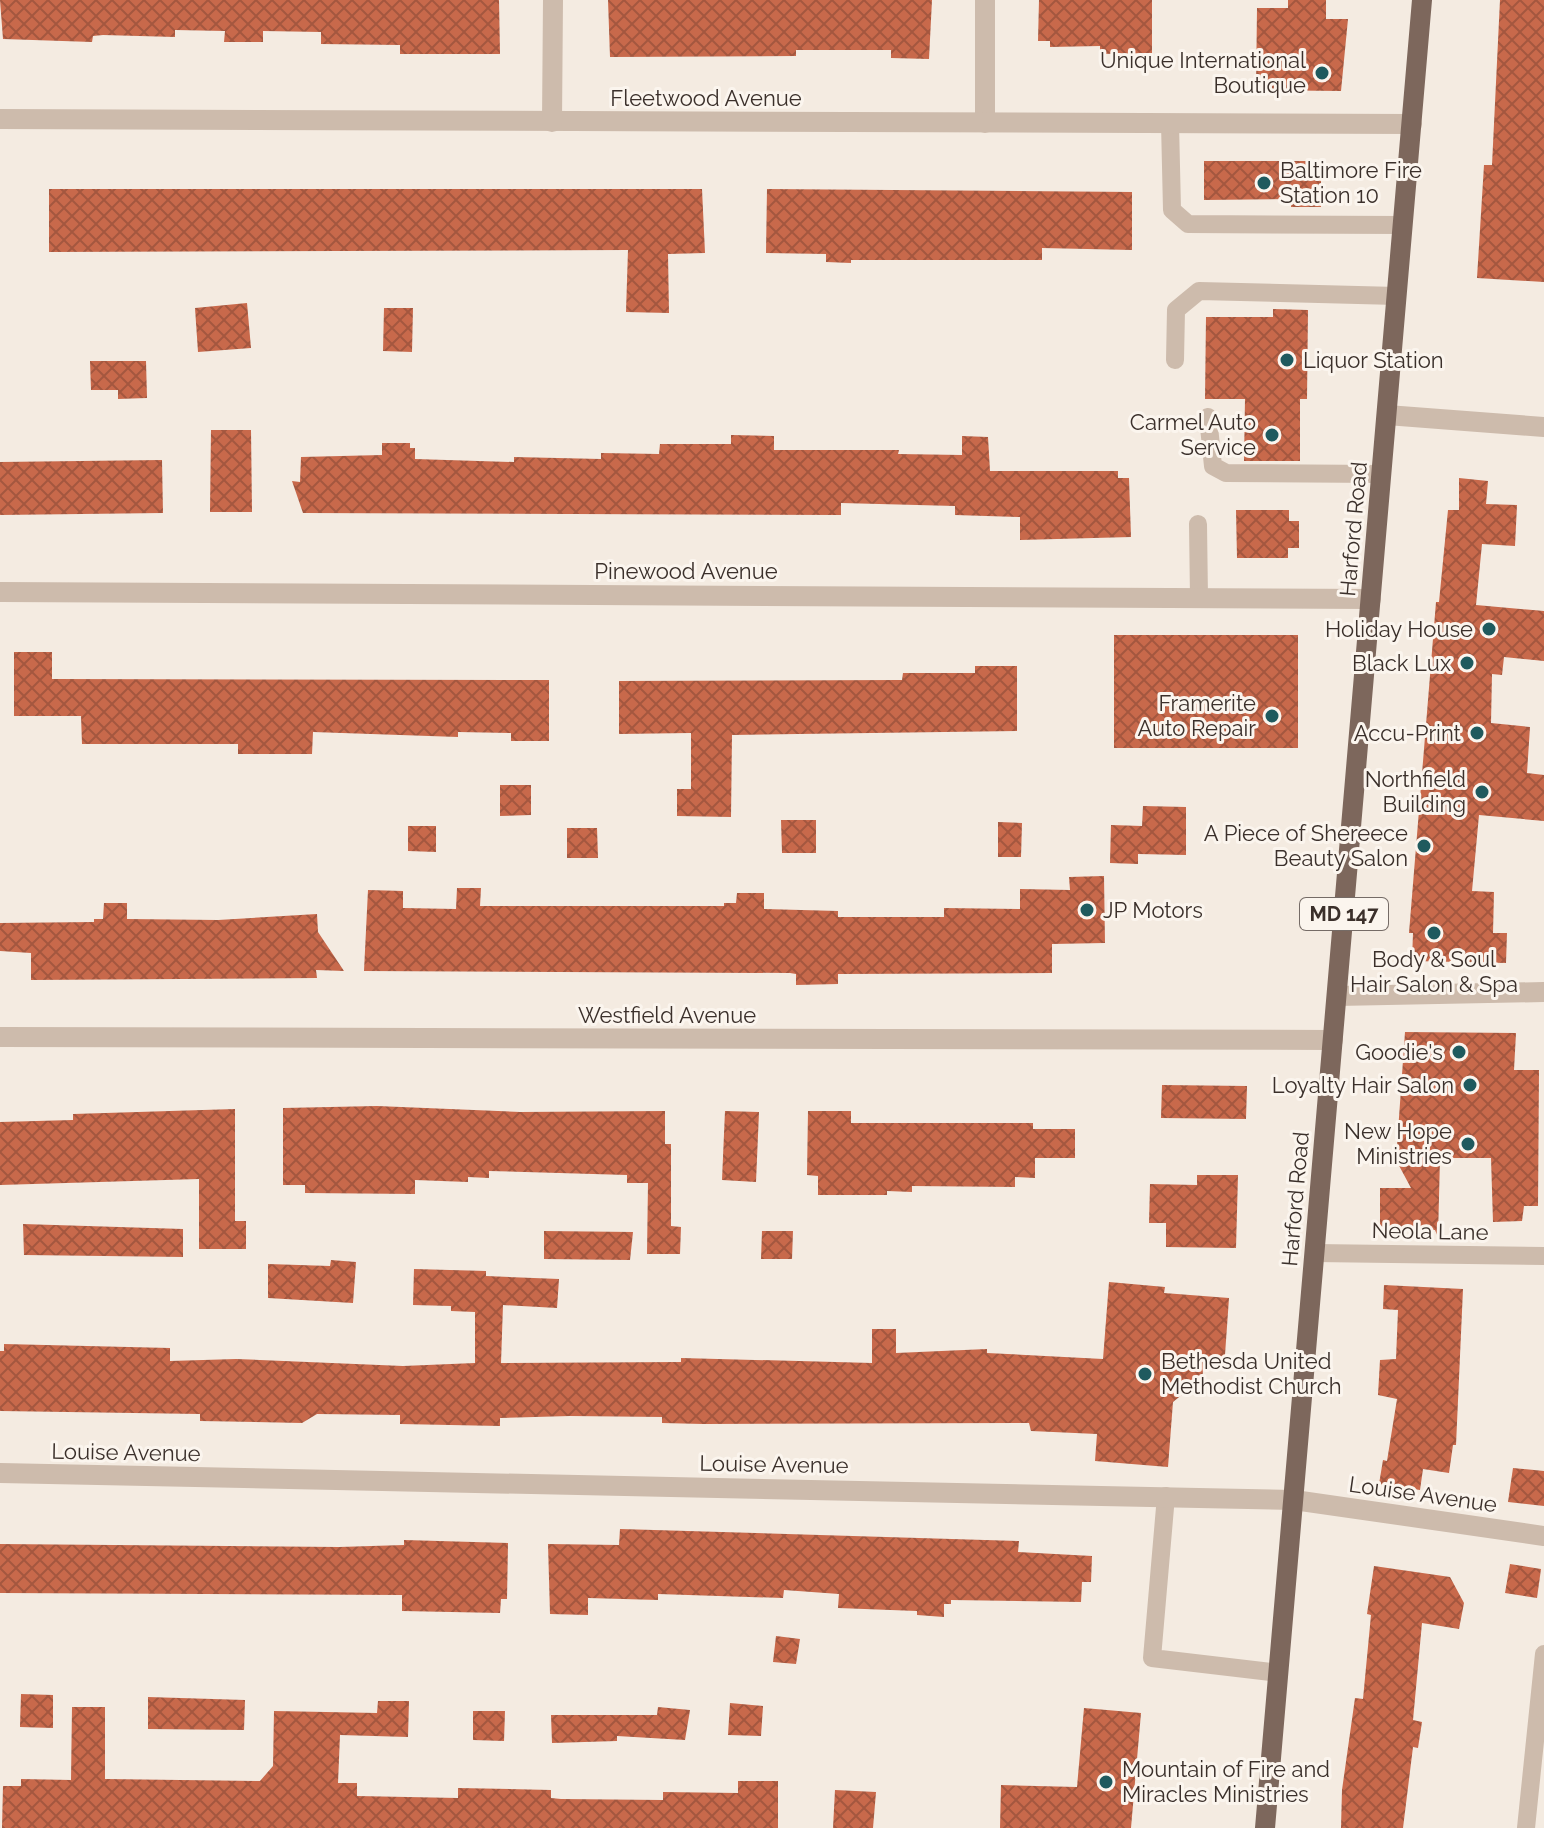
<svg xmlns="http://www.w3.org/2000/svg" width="1544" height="1828" font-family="Raleway,sans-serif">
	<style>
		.building { fill: url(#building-cross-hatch) }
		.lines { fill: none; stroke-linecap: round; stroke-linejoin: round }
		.lane { stroke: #cdbbac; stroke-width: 18 }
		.street { stroke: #cdbbac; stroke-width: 20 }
		.primary { stroke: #7d675c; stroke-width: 20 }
		.poi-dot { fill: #1f5a5e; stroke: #fbf5ee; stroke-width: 3 }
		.labels { text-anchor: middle; stroke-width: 6; stroke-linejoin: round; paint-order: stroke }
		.shield { fill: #fbf5ee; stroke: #756b66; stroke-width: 2 }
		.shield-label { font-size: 20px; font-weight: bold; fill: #3b302b }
		.poi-label { font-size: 22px; fill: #3b302b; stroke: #fbf5ee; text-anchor: end }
		.street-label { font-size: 22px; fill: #3b302b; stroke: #fbf5ee }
	</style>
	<defs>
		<pattern id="building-cross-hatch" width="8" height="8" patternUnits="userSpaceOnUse" patternTransform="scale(2)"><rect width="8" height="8" fill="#c8694b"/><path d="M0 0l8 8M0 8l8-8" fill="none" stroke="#a4573f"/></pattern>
	</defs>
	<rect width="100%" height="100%" fill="#f4ebe1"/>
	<g class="building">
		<polygon points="0,0 499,0 500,54 400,54 400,45 321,44 321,32 263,31 263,42 224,42 225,31 175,30 175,37 103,35 93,36 92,42 3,39"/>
		<polygon points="608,0 932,0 929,59 891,58 891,50 796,50 796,56 610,57"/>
		<polygon points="1039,0 1152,0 1152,53 1100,54 1100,46 1050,47 1050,41 1038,41"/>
		<polygon points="1288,0 1326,0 1326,19 1348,19 1341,91 1256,90 1257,8 1288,8"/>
		<polygon points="1500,0 1544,0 1544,282 1477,278 1484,165 1492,165"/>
		<polygon points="1204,161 1321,161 1321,207 1291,207 1291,199 1204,200"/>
		<polygon points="49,189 702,189 705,253 668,254 669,313 626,312 628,250 49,252"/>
		<polygon points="767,189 1132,192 1132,250 1042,248 1042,260 851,260 851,263 826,262 826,254 766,253"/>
		<polygon points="247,303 251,348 198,352 195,308"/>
		<polygon points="384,308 413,308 412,352 383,351"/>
		<polygon points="1273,309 1308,310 1307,399 1300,399 1300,461 1244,461 1245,399 1205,399 1206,317 1273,317"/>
		<polygon points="90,361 146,361 147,398 118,399 118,390 91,390"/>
		<polygon points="211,430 251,430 252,512 210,512"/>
		<polygon points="731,435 774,436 774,450 899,450 898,454 962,455 962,436 988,437 990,471 1118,471 1118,478 1129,478 1131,537 1020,540 1020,517 955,515 955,506 841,503 841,515 303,513 292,481 300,482 301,457 382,455 382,443 410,443 410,448 415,448 415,459 514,462 514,457 601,459 601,453 659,454 660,444 731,444"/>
		<polygon points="162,460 163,513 0,515 0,462"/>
		<polygon points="1459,478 1488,481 1486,504 1517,505 1515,546 1482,544 1476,605 1544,611 1544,661 1504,657 1502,675 1492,674 1491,723 1530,727 1527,773 1544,775 1544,821 1479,815 1472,891 1494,892 1493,933 1507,933 1506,963 1412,961 1413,933 1409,933 1436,602 1439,602 1448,510 1459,510"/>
		<polygon points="1236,510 1289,510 1289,521 1299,521 1299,548 1288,548 1288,558 1237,558"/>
		<rect x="1114" y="635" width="184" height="113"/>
		<polygon points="14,652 52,652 52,679 549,680 549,741 511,741 511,733 458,732 458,737 313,732 312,754 238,754 238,744 82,744 81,716 14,716"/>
		<polygon points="975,666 1017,666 1017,731 732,735 731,817 677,816 677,789 691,789 691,733 619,734 619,681 902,680 903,673 975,673"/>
		<polygon points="500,785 531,785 531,815 500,816"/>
		<polygon points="1143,806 1186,807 1186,855 1138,854 1138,864 1110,863 1111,825 1142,826"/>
		<polygon points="781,820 816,820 816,853 782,853"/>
		<polygon points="998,822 1022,823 1021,857 998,857"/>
		<polygon points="408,826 436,826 436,852 408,851"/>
		<polygon points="567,828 597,828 598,858 567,858"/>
		<polygon points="1104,876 1105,943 1052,944 1052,973 838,974 838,984 796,985 796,974 790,973 364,971 368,890 403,891 403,908 456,909 457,888 481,888 480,906 724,906 724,903 736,903 737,893 764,893 764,909 838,911 838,917 944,917 944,908 1020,909 1020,889 1070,890 1069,877"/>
		<polygon points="104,903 127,903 127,919 218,920 317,914 318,932 344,971 316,970 317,978 31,980 31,953 0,951 0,923 94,922 94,919 103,919"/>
		<polygon points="1405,1032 1516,1033 1514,1070 1539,1070 1538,1206 1524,1206 1522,1221 1493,1222 1491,1158 1440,1158 1438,1237 1435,1230 1380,1230 1380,1188 1411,1188 1396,1160"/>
		<polygon points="1162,1085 1247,1086 1246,1119 1161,1118"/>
		<polygon points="377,1106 520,1112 665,1111 665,1144 671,1144 671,1226 681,1227 680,1254 647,1254 648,1183 627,1183 627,1175 489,1171 489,1178 468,1177 468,1182 415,1180 415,1194 305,1193 305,1185 283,1185 283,1108"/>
		<polygon points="235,1109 235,1221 246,1221 246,1249 199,1249 199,1179 0,1185 0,1122 73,1120 73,1114"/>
		<polygon points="725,1111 759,1112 756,1182 722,1180"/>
		<polygon points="808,1111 851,1111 851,1123 1033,1123 1033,1129 1075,1129 1075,1158 1035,1158 1035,1178 1015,1177 1015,1187 912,1186 912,1192 887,1191 887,1195 818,1195 818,1176 807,1175"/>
		<polygon points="1197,1175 1238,1175 1236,1248 1166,1247 1166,1223 1149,1223 1150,1184 1197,1185"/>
		<polygon points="23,1224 183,1229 183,1257 24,1255"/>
		<polygon points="544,1231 633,1232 630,1260 544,1259"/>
		<polygon points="762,1231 793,1231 792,1259 761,1259"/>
		<polygon points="331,1260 356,1262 353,1303 268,1298 268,1264 330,1266"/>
		<polygon points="414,1269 486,1271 486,1276 559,1279 557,1308 503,1305 501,1363 681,1362 681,1358 872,1363 872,1329 896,1329 896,1353 987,1349 987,1353 1103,1359 1109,1282 1165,1287 1164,1293 1229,1298 1224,1369 1203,1368 1202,1390 1189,1389 1173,1402 1168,1467 1095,1461 1097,1434 1031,1431 1029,1423 703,1424 662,1423 662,1417 570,1416 500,1418 500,1426 400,1424 400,1415 317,1414 302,1423 200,1421 200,1414 0,1411 0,1351 4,1351 4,1344 170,1348 170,1361 236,1359 403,1366 475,1363 475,1312 451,1311 451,1306 413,1305"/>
		<polygon points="1384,1285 1463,1289 1456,1445 1453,1445 1449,1473 1423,1469 1420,1490 1379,1484 1383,1460 1387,1461 1397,1399 1378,1395 1380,1360 1396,1359 1398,1310 1383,1309"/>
		<polygon points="1513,1468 1544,1471 1544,1506 1508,1502"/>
		<polygon points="620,1529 1019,1541 1018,1552 1092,1556 1091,1582 1082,1582 1081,1602 951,1600 951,1604 944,1604 944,1617 917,1615 917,1611 838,1608 839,1594 784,1590 783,1598 658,1594 658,1600 588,1598 588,1615 550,1614 548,1544 619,1545"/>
		<polygon points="404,1540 508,1543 507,1599 501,1599 500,1613 402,1611 402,1595 0,1593 0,1544 339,1547 404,1545"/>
		<polygon points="1510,1564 1541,1569 1537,1598 1505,1593"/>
		<polygon points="1374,1566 1450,1577 1464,1603 1459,1629 1422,1623 1413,1720 1422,1722 1418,1748 1413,1747 1403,1828 1341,1828 1342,1790 1355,1698 1363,1699 1371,1615 1367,1614"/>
		<polygon points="776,1636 800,1639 796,1664 773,1662"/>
		<polygon points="21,1694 53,1695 53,1728 20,1727"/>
		<polygon points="148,1697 245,1700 244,1730 148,1729"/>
		<polygon points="378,1701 409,1701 408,1737 340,1735 338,1783 357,1783 357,1796 458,1798 458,1788 551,1790 551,1798 561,1799 663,1800 663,1792 738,1793 738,1781 778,1781 778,1828 2,1828 3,1786 21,1786 21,1779 71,1780 72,1707 105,1707 105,1779 260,1781 273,1766 274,1711 377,1713"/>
		<polygon points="730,1703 763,1706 761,1736 728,1735"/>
		<polygon points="658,1707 690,1710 685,1740 617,1736 617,1741 552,1743 551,1715 657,1715"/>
		<polygon points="1084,1708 1141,1713 1131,1828 1000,1828 1001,1785 1077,1787"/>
		<polygon points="473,1711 505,1711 504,1741 473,1740"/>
		<polygon points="835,1790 876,1792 873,1828 833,1828"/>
	</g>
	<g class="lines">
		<g class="lane">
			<polyline points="1170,123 1172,210 1188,224 1403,225"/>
			<polyline points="1175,360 1176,310 1199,291 1397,296"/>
			<polyline points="1208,417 1213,466 1226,473 1382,474"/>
			<polyline points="1198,524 1199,598"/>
			<polyline points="1315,1253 1544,1256"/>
			<polyline points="1166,1496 1152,1658 1279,1673"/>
			<polyline points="1526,1828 1544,1654"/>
		</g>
		<g class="street">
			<polyline points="985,0 985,123"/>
			<polyline points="0,119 1412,124"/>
			<polyline points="552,122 553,0"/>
			<polyline points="1387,415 1544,427"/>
			<polyline points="0,592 1371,599"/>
			<polyline points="1337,996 1544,992"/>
			<polyline points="0,1037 1333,1040"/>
			<polyline points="0,1473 1294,1500 1544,1536"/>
		</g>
		<polyline class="primary" points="1265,1828 1422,0"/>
	</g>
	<g class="poi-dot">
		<circle cx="1322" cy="73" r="8"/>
		<circle cx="1264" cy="183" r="8"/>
		<circle cx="1287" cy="360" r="8"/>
		<circle cx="1272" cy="435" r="8"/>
		<circle cx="1489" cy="629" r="8"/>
		<circle cx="1467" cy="663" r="8"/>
		<circle cx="1272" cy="716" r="8"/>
		<circle cx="1477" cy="733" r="8"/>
		<circle cx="1482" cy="792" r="8"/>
		<circle cx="1424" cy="846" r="8"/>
		<circle cx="1087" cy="910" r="8"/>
		<circle cx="1434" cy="933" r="8"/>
		<circle cx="1459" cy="1052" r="8"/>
		<circle cx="1470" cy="1085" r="8"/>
		<circle cx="1468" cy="1144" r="8"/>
		<circle cx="1145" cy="1374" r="8"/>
		<circle cx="1106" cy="1782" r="8"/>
	</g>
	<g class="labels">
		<rect class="shield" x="1300" y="898" width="88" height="32" rx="6"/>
		<g class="shield-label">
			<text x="1344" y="921">MD 147</text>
		</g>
		<g class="poi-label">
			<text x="1306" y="68">Unique International<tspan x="1306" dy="25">Boutique</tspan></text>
			<text x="1280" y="178" text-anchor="start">Baltimore Fire<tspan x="1280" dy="25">Station 10</tspan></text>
			<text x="1303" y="368" text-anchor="start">Liquor Station</text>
			<text x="1256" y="430">Carmel Auto<tspan x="1256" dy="25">Service</tspan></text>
			<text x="1473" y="637">Holiday House</text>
			<text x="1451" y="671">Black Lux</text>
			<text x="1256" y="711">Framerite<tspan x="1256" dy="25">Auto Repair</tspan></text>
			<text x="1461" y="741">Accu-Print</text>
			<text x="1466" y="787">Northfield<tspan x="1466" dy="25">Building</tspan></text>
			<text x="1408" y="841">A Piece of Shereece<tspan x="1408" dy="25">Beauty Salon</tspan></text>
			<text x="1103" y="918" text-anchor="start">JP Motors</text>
			<text x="1434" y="967" text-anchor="middle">Body &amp; Soul<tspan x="1434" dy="25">Hair Salon &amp; Spa</tspan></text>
			<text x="1443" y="1060">Goodie's</text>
			<text x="1454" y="1093">Loyalty Hair Salon</text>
			<text x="1452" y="1139">New Hope<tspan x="1452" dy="25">Ministries</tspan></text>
			<text x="1161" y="1369" text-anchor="start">Bethesda United<tspan x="1161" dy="25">Methodist Church</tspan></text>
			<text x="1122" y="1777" text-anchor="start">Mountain of Fire and<tspan x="1122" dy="25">Miracles Ministries</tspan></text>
		</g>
		<g class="street-label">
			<text x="706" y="106">Fleetwood Avenue</text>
			<text transform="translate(1353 529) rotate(-85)" y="8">Harford Road</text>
			<text x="686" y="579">Pinewood Avenue</text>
			<text x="667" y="1023">Westfield Avenue</text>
			<text transform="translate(1295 1199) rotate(-85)" y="8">Harford Road</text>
			<text transform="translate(1430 1231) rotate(1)" y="8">Neola Lane</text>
			<text transform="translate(126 1452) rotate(1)" y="8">Louise Avenue</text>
			<text transform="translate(774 1464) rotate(1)" y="8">Louise Avenue</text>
			<text transform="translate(1423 1494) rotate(8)" y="8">Louise Avenue</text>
		</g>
	</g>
</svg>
